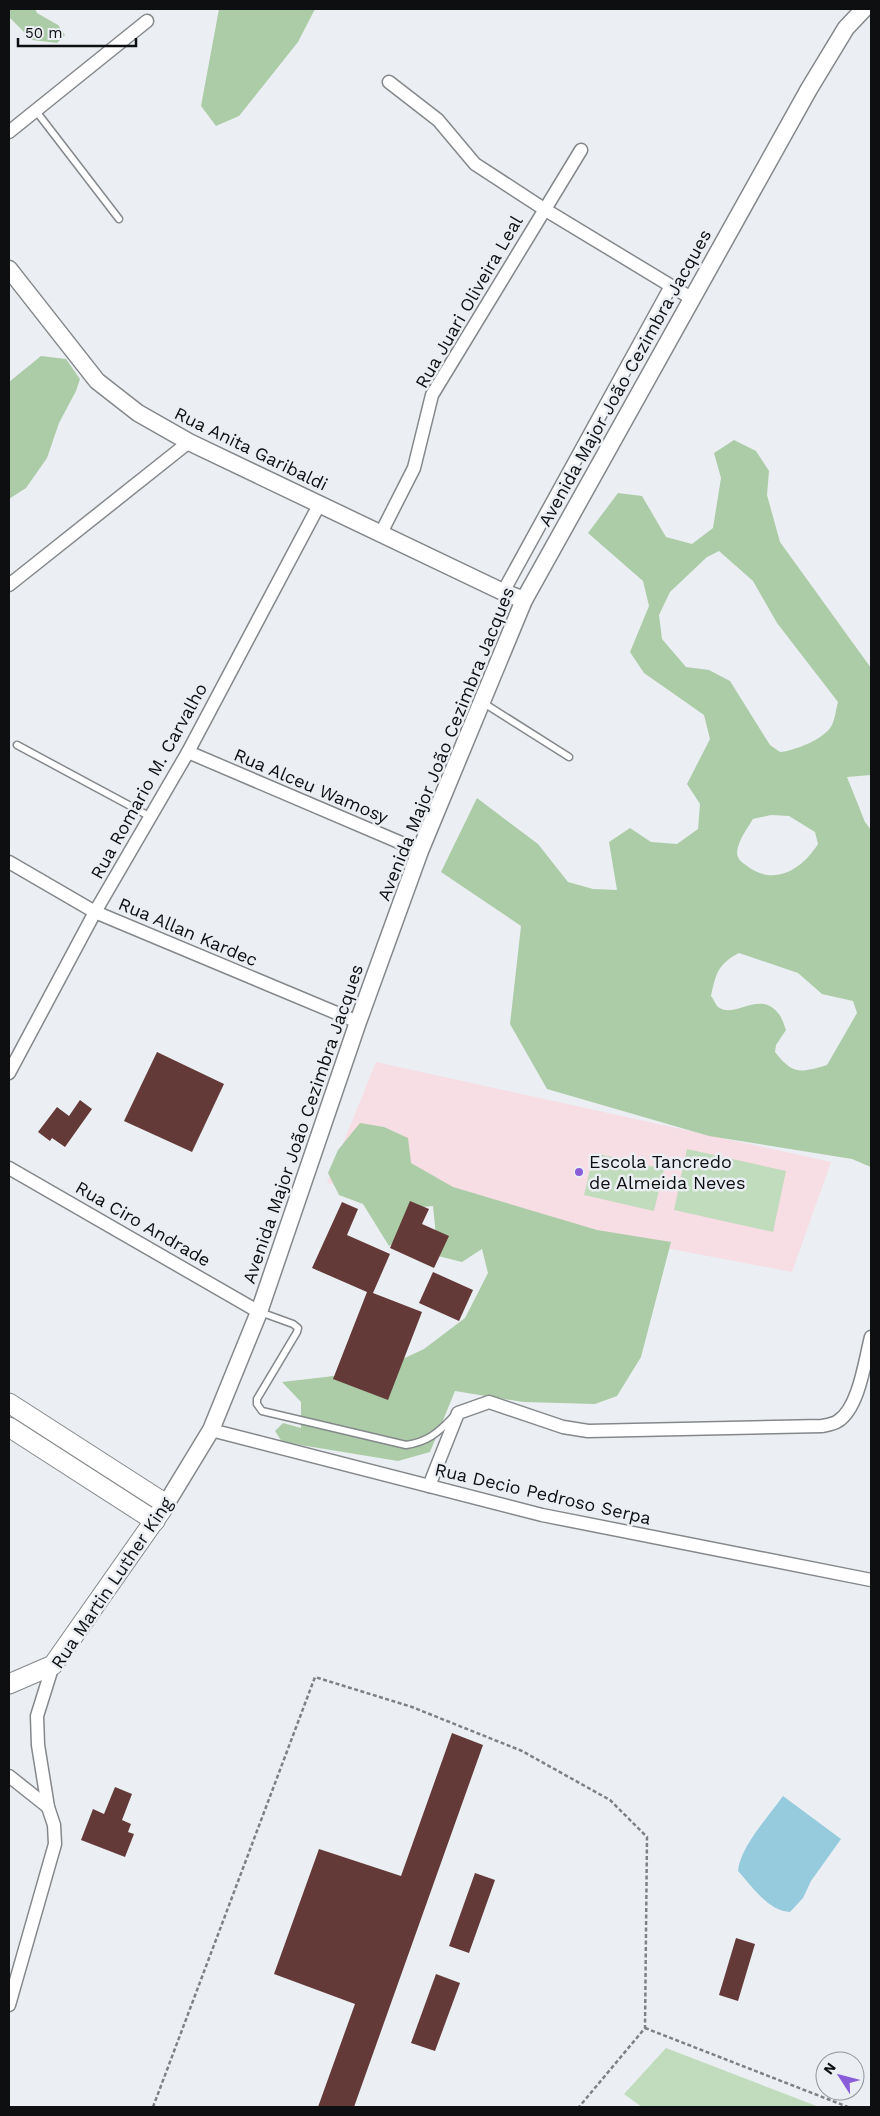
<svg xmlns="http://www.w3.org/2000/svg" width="880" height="2116" font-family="'Work Sans',sans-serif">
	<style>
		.education { fill: #f7dde4 }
		.green { fill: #c0dcbc }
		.forest { fill: #accca7; fill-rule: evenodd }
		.water { fill: #95cbdd }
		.building { fill: #643a38 }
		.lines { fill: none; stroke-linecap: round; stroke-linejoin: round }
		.service-casing { stroke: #84888b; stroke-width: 9 }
		.minor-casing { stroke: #84888b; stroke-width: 15 }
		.tertiary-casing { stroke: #84888b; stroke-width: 19 }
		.secondary-casing { stroke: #84888b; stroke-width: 21 }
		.path { stroke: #7e8184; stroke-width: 2.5; stroke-dasharray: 4 2.5; stroke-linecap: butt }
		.service { stroke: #fff; stroke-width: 6 }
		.minor { stroke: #fff; stroke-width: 12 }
		.tertiary { stroke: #fff; stroke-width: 16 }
		.secondary { stroke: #fff; stroke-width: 19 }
		.poi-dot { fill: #895dd7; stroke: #ebeff3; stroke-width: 2 }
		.labels { text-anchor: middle; stroke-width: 5; stroke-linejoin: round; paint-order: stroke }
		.street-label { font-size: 18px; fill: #0d0f10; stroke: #ebeff3 }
		.poi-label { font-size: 18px; fill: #0d0f10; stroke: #ebeff3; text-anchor: start }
	</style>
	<rect width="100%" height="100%" fill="#ebeff3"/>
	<polygon class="education" points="376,1062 831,1162 792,1272 327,1183"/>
	<g class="green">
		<polygon points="687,1149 786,1171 773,1232 674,1210"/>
		<polygon points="594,1153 664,1169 654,1211 584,1195"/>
		<polygon points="666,2048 819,2107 642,2107 624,2094"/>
	</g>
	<g class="forest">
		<polygon points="9,9 35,9 37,13 58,25 65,35 57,43 32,40 9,17"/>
		<polygon points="219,9 315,9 298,42 239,116 216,126 201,106"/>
		<polygon points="41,356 66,359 80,379 76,391 59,423 47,458 26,488 9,499 9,382"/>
		<path d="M734,440l22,11 13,20 -2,24 13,47 91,126v107l-24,2 18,45 6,8v337l-19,-8 -143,-23 -162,-47 -37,-65 11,-98 -80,-54 36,-74 61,46 30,38 25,7 24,1 -8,-48 21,-14 21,14 26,2 21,-15 2,-25 -13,-20 23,-45 -6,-24 -60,-42 -14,-21 19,-46 -6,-25 -55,-48 30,-40 24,3 24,41 26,7 21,-16 8,-50 -7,-25zM719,551l34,30 24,42 61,79c-2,7 -3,17 -6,23 -7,14 -38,26 -52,27l-10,-7 -40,-64 -21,-11 -23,-3 -24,-28 -3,-24 11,-23 37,-35zM771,815l18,1 26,16 3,12c-16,25 -43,43 -71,22 -4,-3 -9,-6 -10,-12 0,-12 10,-25 16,-35zM739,953l59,20 24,21 31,7 4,12 -30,52c-27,8 -34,10 -52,-13l1,-7 10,-15c-2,-5 -4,-13 -8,-17 -19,-24 -45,8 -61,-7 -2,-3 -4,-8 -6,-10 5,-23 7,-32 28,-43z"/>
		<polygon points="360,1123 384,1127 408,1138 411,1163 453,1187 597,1230 671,1242 641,1357 617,1396 595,1404 523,1402 455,1391 430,1452 398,1461 282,1442 275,1431 283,1423 301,1428 301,1402 282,1382 377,1371 424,1349 465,1318 488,1273 482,1249 462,1262 438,1256 433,1206 409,1208 409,1233 389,1246 363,1204 339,1195 328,1173 338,1150"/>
	</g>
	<path class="water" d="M783,1796l58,43 -30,42 -8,17 -13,14c-22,-1 -38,-26 -52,-41 2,-24 31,-55 45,-75z"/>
	<g class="building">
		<polygon points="157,1052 224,1084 192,1152 124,1121"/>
		<polygon points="80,1100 92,1109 65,1147 52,1138 50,1141 38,1132 57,1107 69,1116"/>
		<polygon points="410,1201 429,1209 422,1224 449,1236 434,1268 390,1248"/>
		<polygon points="342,1202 358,1209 347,1235 390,1254 373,1293 422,1312 388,1400 333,1379 367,1292 312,1268"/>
		<polygon points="433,1272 473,1290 459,1321 419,1303"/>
		<polygon points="452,1733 483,1745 354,2107 318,2107 355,2004 274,1974 319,1849 401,1876"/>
		<polygon points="115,1787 132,1794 122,1820 131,1824 128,1832 134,1834 125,1857 81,1840 93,1809 104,1814"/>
		<polygon points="475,1873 495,1880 469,1953 449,1946"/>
		<polygon points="736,1938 755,1944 738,2001 719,1995"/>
		<polygon points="436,1974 460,1983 435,2051 411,2043"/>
	</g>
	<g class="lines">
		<g class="service-casing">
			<g id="service">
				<polyline points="36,111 119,219"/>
				<polyline points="482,702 569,757"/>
				<polyline points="17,745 149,816"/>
				<path d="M260,1312l33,12 5,4 -1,4 -40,67v5l5,7 144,34c21,-3 32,-12 46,-27"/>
			</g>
		</g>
		<g class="minor-casing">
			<g id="minor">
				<polyline points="389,82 438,120 475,164 544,209 691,298"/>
				<polyline points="9,132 147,21"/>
				<polyline points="381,533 414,468 432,395 581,150"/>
				<polyline points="9,585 189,442"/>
				<polyline points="503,592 671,286"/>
				<polyline points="188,752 420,851"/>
				<polyline points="9,862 95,912 358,1022"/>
				<polyline points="9,1073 95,912 188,752 319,505"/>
				<polyline points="9,1168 259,1312"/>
				<polyline points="211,1430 542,1515 871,1580"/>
				<path d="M429,1486l29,-73 31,-11 74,25 25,4 234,-5c5,-1 12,-2 16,-5 21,-13 27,-61 33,-84"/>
				<polyline points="9,1776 48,1807"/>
				<polyline points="9,2005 55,1844 54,1825 48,1807 38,1745 37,1716 53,1665"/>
			</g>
		</g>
		<g class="tertiary-casing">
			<g id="tertiary">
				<polyline points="9,269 97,381 138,413 189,442 503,592 524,600"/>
				<polyline points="166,1504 211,1430 259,1312 358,1022 420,851 524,600 809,89 846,28 864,9"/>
			</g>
		</g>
		<g class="secondary-casing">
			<g id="secondary">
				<polyline points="9,1403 166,1504 53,1665 9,1684"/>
				<polyline points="9,1427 155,1521"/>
			</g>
		</g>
		<g class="path">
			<polyline points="645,2028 848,2107"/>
			<polyline points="153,2107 315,1677 412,1707 522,1751 610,1800 647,1837 645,2028 579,2107"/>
		</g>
		<use href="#service" class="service"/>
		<use href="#minor" class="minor"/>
		<use href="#tertiary" class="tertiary"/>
		<use href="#secondary" class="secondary"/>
	</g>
	<circle class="poi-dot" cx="579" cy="1172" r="5"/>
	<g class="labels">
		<g class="street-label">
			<text transform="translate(469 302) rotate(-60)" y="6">Rua Juari Oliveira Leal</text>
			<text transform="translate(625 378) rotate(-61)" y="6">Avenida Major João Cezimbra Jacques</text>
			<text transform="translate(251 449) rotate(26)" y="6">Rua Anita Garibaldi</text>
			<text transform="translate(446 744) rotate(-68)" y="6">Avenida Major João Cezimbra Jacques</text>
			<text transform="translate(149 781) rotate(-61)" y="6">Rua Romario M. Carvalho</text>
			<text transform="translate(311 786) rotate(23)" y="6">Rua Alceu Wamosy</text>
			<text transform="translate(188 932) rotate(23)" y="6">Rua Allan Kardec</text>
			<text transform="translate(303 1124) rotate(-71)" y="6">Avenida Major João Cezimbra Jacques</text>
			<text transform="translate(143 1224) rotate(30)" y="6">Rua Ciro Andrade</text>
			<text transform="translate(543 1494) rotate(13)" y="6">Rua Decio Pedroso Serpa</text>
			<text transform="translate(112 1583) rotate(-56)" y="6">Rua Martin Luther King</text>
		</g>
		<g class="poi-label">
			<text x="589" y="1168">Escola Tancredo<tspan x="589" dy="21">de Almeida Neves</tspan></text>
		</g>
	</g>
	<rect width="880" height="2116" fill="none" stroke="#0d0f10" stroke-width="20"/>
	<g transform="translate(840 2076) rotate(306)"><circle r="24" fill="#ebeff3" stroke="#929598"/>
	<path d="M0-4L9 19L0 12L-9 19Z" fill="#895dd7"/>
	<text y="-8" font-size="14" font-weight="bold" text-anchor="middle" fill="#0d0f10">N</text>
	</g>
	<path d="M18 38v8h118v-8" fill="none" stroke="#0d0f10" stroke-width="2.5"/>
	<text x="25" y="38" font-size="15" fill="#0d0f10" stroke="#ebeff3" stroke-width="4" paint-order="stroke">50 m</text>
</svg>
